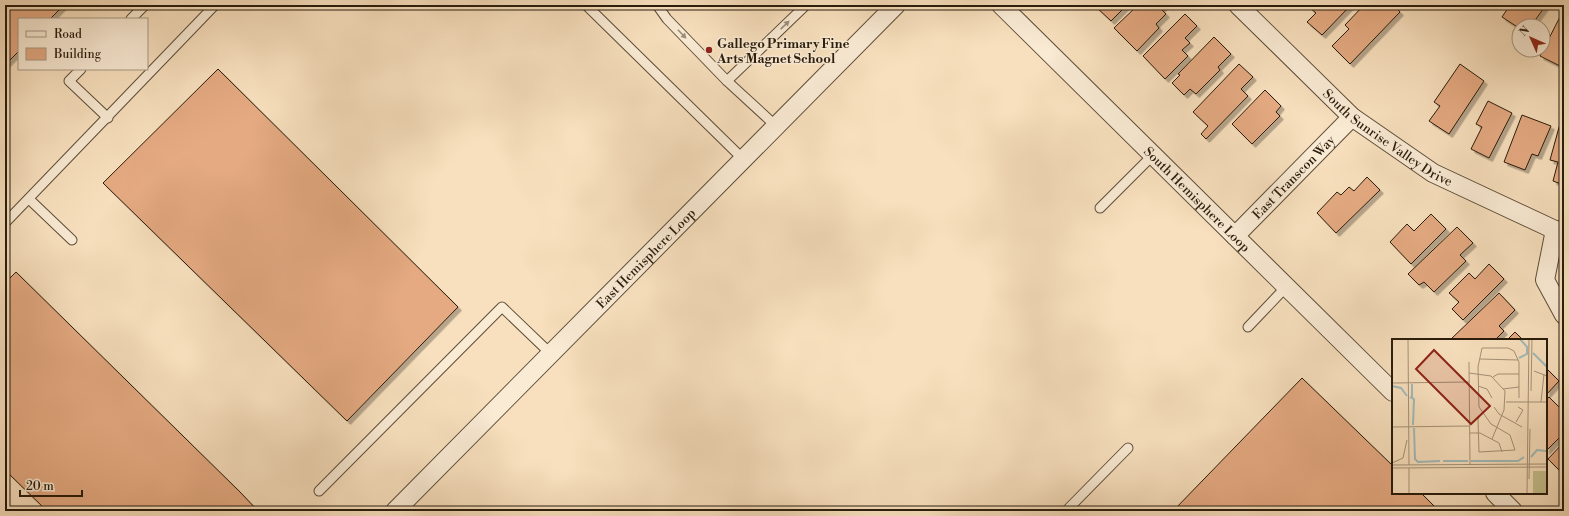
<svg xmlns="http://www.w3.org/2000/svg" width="1569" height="516" font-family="'Libre Bodoni',serif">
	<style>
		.building { fill: #e5aa82; stroke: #291c0c; filter: url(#shadow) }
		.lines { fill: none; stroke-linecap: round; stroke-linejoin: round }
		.service-casing { stroke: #5d4d38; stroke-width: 11 }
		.minor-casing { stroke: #5d4d38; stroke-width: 20 }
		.service { stroke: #faebd5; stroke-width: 9 }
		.minor { stroke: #faebd5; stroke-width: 18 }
		.oneway { fill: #9c8e7b }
		.poi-dot { fill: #8f2418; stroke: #faebd5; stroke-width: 1.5 }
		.labels { text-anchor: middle; stroke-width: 3; stroke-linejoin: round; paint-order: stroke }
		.poi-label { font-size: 13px; font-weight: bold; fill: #291c0c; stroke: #faebd5; text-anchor: start }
		.street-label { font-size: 13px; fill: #291c0c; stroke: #faebd5 }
		.inset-river { fill: none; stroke: #a1bbba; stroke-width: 2 }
		.inset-road { fill: none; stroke: #a59277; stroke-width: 1 }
		.view { fill: #8f2418; fill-opacity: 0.15; stroke: #8f2418; stroke-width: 2 }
		.inset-edge { fill: none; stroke: #291c0c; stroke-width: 2 }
	</style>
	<defs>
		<filter id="shadow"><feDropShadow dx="3.5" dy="3.5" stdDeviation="0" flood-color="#0004"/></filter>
	</defs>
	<rect width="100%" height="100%" fill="#f8e0be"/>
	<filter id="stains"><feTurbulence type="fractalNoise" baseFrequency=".005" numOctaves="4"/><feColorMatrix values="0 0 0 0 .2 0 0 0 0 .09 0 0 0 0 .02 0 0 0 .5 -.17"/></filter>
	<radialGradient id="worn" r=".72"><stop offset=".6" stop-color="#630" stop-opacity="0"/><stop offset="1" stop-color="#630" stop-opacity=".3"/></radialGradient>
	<g class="building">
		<polygon points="5,5 64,5 50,19 19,19 19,51 5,65"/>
		<polygon points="1094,5 1127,5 1111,21"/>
		<polygon points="1138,5 1165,5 1161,9 1166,14 1156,24 1159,28 1137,51 1114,28"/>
		<polygon points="1313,5 1351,5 1322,35 1307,22 1316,13 1310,8"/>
		<polygon points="1364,5 1393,5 1400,12 1350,64 1332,46 1349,29 1345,25"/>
		<polygon points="1510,5 1546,5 1531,26 1519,26 1519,28 1502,17"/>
		<polygon points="1564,9 1564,68 1540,56"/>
		<polygon points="1185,14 1197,26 1185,38 1190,43 1182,50 1188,56 1165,79 1143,56"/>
		<polygon points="1214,37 1231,54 1218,67 1220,70 1196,94 1190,89 1184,95 1172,83 1180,75 1178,74"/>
		<polygon points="1239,64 1253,77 1241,89 1248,96 1206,139 1201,134 1208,126 1193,112"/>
		<polygon points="1460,64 1484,81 1449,134 1429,121 1440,106 1434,102"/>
		<polygon points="218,69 458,307 347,421 103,183"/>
		<polygon points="1265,90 1281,106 1276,112 1280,116 1252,144 1232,124"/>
		<polygon points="1488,101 1512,113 1489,158 1471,149 1482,127 1476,124"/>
		<polygon points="1522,115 1551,126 1538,156 1532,154 1525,170 1504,162"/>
		<polygon points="1561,120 1564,121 1564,185 1553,181 1558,162 1550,160"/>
		<polygon points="1367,177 1380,190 1336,233 1317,213 1337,192 1341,195 1349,187 1354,191"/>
		<polygon points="1431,214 1446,229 1411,264 1390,242 1407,224 1414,231"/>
		<polygon points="1457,227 1473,243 1460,255 1466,261 1434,292 1424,282 1419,285 1408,274"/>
		<polygon points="1489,264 1504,279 1463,320 1452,309 1459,302 1449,293 1469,273 1475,279"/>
		<polygon points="16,272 240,492 258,511 47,511 5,470 5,283"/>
		<polygon points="1499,293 1515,310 1499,326 1504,331 1495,340 1450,340"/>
		<polygon points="1515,332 1523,340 1507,340"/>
		<polygon points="1546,368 1559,381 1546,395"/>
		<polygon points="1302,378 1393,466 1393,493 1421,493 1439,511 1173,511"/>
		<polygon points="1549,397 1559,407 1564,402 1564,433 1546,451 1546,400"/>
		<polygon points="1564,442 1564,475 1548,459"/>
	</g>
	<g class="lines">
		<g class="service-casing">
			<g id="service">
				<polyline points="586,5 743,159"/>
				<polyline points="657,5 667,19 727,81 776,126"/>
				<polyline points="131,19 145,5"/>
				<polyline points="81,69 69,81 108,118"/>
				<polyline points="727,81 806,5"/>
				<polyline points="29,199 72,240"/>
				<polyline points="1100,208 1153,155"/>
				<polyline points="5,223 215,5"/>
				<polyline points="1248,327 1286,287"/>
				<polyline points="319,491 502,307 551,354"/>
				<polyline points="1066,511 1128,448"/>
			</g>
		</g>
		<g class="minor-casing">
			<g id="minor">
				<path id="s1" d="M1001,5l392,387"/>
				<path id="s2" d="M1238,5l114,112 81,56 122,57 9,1"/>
				<polyline points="1555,230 1545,280 1564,315"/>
				<path id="s3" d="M1235,236l117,-119"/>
				<polyline points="1495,493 1513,511"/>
				<path id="s4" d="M395,511l501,-506"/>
			</g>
		</g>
		<use href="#service" class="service"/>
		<use href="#minor" class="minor"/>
	</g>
	<defs><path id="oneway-solid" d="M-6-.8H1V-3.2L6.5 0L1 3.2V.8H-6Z"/></defs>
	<g class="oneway">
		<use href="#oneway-solid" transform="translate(785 25) rotate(-44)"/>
		<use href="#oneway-solid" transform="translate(682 34) rotate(46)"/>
	</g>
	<circle class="poi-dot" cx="709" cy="50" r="4"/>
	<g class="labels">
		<g class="poi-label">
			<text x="717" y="48">Gallego Primary Fine<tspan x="717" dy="15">Arts Magnet School</tspan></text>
		</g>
		<g class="street-label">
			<text dy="5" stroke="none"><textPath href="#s2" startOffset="201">South Sunrise Valley Drive</textPath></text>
			<text dy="5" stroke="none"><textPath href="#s3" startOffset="83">East Transcon Way</textPath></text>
			<text dy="5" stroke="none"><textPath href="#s1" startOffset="276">South Hemisphere Loop</textPath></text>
			<text dy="5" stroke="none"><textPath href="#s4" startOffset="356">East Hemisphere Loop</textPath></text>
		</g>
	</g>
	<g transform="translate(1392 339)">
		<rect width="155" height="155" fill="#f8e0be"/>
		<path d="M141,132h14v23h-14z" fill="#c4c08d"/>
		<path class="inset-river" d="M128,0l8,9M141,14l14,14M127,19l8,-4v-6M0,47l9,2 6,8M18,58l4,2 -1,26M20,58v-13M22,89l1,31 3,3 22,-1M139,118l6,-7 10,1M51,122h25M79,122h47l6,-4"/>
		<path class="inset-road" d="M16,0l1,126M88,20l38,1M77,23l1,102M142,32l13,5M77,34l22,3 14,15 -1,19 -12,29M101,38l5,-3h21M0,44l77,-1M86,47l9,3 5,9M111,50l16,-2M139,52l1,-52M114,63h41M149,63l3,-28M102,68l5,7 23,13M124,83l7,-12 -5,-3M0,88l78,-1M78,94h10l19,10 3,9M87,113l36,-2 -5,-15 -19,-11 -12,-17 -1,-40 4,-19h26l6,3 5,11v36M87,113l-1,-33 3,-5M0,124l11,-5 4,-18M0,126l155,-1M0,129l155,-1M17,129v26M137,140l1,-50M135,155l2,-155"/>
		<path class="view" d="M42,11l56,56 -19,18 -55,-55z"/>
		<rect width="155" height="155" class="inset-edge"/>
	</g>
	<rect width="1569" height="516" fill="none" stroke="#f8e0be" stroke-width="20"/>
	<rect x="6" y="6" width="1557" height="504" fill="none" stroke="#291c0c" stroke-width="2"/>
	<rect x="10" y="10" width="1549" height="496" fill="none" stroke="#291c0c"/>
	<rect x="18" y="18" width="130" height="52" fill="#faebd5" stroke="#a69885"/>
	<rect x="26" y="31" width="20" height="6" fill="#faebd5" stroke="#a69885"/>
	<text x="54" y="38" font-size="12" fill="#291c0c">Road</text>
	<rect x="26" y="48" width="20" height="12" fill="#e5aa82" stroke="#a69885"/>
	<text x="54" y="58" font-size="12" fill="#291c0c">Building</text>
	<g transform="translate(1531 38) rotate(315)"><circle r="19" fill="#faebd5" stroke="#a69885"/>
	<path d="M0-3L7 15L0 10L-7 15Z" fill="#8f2418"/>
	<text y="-6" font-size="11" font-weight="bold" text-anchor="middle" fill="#291c0c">N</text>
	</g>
	<path d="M20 490v6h62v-6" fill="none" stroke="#291c0c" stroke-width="2"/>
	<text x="26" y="490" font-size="12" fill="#291c0c" stroke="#faebd5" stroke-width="3" paint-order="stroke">20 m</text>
	<rect width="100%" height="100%" filter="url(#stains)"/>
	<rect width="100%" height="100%" fill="url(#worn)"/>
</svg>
